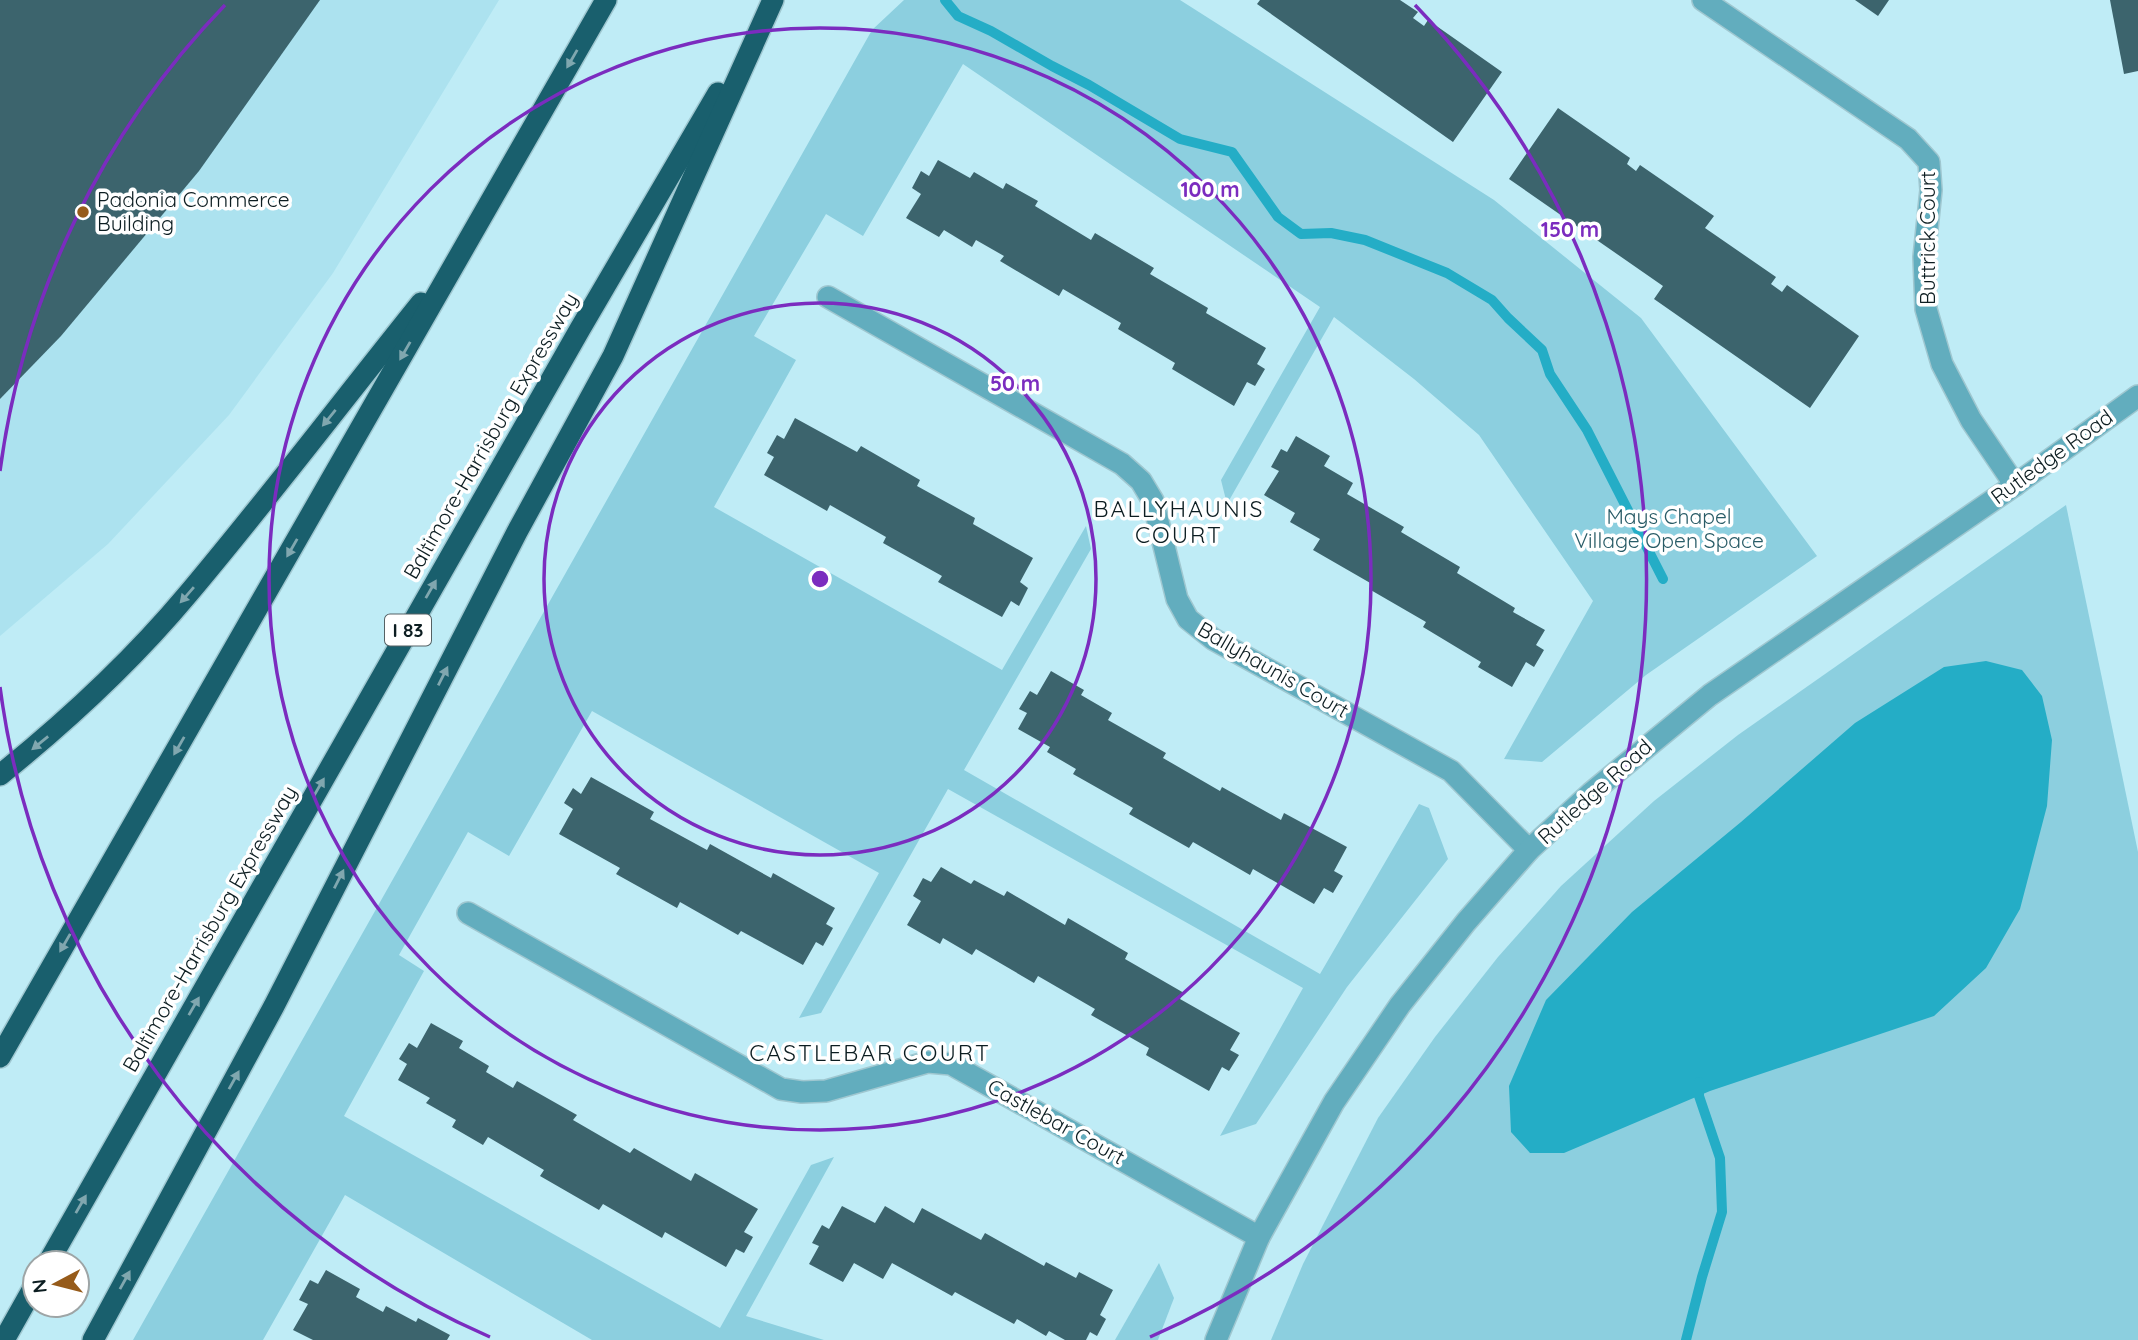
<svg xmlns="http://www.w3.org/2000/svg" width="2138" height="1340" font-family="Quicksand,sans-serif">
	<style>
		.built { fill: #ace2ef }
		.green { fill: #8ccfdf }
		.water { fill: #24adc6 }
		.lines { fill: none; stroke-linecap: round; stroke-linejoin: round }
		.stream { stroke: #24adc6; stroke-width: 10 }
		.building { fill: #3c646d }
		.street-casing { stroke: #9fc7d0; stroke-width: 24 }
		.highway-casing { stroke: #9fc7d0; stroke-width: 24 }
		.street { stroke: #62adbe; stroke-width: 21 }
		.highway { stroke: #195f6d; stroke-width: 21 }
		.oneway { fill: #80a7af }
		.ring { fill: none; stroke: #7b2cbf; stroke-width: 3.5 }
		.poi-dot { fill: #965b1a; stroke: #fff; stroke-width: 2.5 }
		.labels { text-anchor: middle; stroke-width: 7; stroke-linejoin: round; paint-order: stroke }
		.shield { fill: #fff; stroke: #556164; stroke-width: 2 }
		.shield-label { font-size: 19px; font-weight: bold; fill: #0c1d21 }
		.poi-label { font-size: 21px; fill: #0c1d21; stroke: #fff; text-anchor: start }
		.street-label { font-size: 21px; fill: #0c1d21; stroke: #fff }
		.park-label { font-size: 21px; fill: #295c67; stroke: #fff }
		.neighbourhood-label { font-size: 23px; letter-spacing: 2px; fill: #0c1d21; stroke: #fff }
		.centre { fill: #7b2cbf; stroke: #fff; stroke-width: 3.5 }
		.ring-label { font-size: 21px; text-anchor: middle; font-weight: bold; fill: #7b2cbf; stroke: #fff; stroke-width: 7; stroke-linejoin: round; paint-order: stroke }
	</style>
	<rect width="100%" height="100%" fill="#bfecf6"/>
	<polygon class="built" points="0,0 499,0 333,273 229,415 108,544 0,636"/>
	<g class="green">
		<polygon points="904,0 1180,0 1494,200 1641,318 1817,556 1646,675 1542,762 1504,759 1593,601 1479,435 1414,379 1334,317 1227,504 1221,480 1320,307 963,64 863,236 826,214 754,336 796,360 714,507 1002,670 1086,526 1091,549 964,770 1320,974 1419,804 1429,808 1448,859 1347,987 1256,1124 1220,1136 1303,988 948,789 821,1013 799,1018 879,873 592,711 509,856 468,832 399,955 424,971 344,1116 720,1328 811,1165 834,1157 746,1316 824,1340 592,1340 345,1195 263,1340 133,1340 872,30"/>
		<polygon points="2066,505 2138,852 2138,1340 1271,1340 1303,1264 1378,1118 1435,1037 1498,957 1561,886 1654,801 1738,735"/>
		<polygon points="1159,1263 1174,1298 1158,1340 1115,1340"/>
	</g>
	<polygon class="water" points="1986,661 2022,670 2042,696 2052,740 2047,806 2020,909 1986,968 1934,1016 1710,1091 1564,1153 1530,1153 1511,1132 1509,1086 1546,1000 1632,912 1741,822 1855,723 1944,667"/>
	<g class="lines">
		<g class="stream">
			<polyline points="945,0 958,16 991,31 1052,66 1089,85 1180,139 1232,152 1278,217 1301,234 1331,233 1365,240 1447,273 1492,300 1508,318 1542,350 1550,374 1587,430 1663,579"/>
			<polyline points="1686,1340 1702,1277 1722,1212 1720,1158 1699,1096 1699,1082"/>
		</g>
	</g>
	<g class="building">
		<polygon points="0,0 320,0 199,171 61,336 0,399"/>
		<polygon points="1260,0 1400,0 1418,12 1413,18 1424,26 1428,20 1502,72 1453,142 1257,4"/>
		<polygon points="1855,0 1889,0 1878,16"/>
		<polygon points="2110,0 2138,0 2138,71 2124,74"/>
		<polygon points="1558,108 1630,158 1627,164 1636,171 1640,165 1714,216 1705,228 1776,277 1771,284 1782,292 1787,285 1859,336 1810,408 1654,299 1663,286 1509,179"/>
		<polygon points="938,160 970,178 974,172 1003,189 1006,183 1038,201 1035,206 1091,240 1095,233 1154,268 1150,274 1208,308 1206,313 1266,348 1257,364 1265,369 1255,386 1247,382 1234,406 1172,369 1175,363 1118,329 1121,323 1063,289 1059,296 1000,261 1004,256 976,240 972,247 944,230 939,237 906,218 921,194 912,188 921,171 929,176"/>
		<polygon points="795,418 857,452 861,446 920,480 917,486 975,518 973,524 1033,558 1020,582 1028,588 1019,606 1011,601 1002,617 938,582 942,576 883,543 886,537 830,505 827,511 764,475 774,457 767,453 777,435 784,439"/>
		<polygon points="1296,436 1330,456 1324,466 1353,483 1347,494 1404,527 1401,532 1460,567 1457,573 1515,608 1513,612 1545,630 1536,645 1544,650 1534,667 1526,662 1512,687 1478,667 1481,662 1423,627 1426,622 1369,589 1372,584 1313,550 1320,539 1290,522 1295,513 1264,495 1279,471 1271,467 1281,449 1287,452"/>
		<polygon points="1051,671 1084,690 1081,695 1112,713 1108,720 1166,753 1163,758 1220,791 1222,787 1281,820 1284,813 1347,847 1334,871 1343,876 1333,893 1324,888 1314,904 1253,869 1250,875 1193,842 1189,848 1129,814 1133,808 1073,774 1076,769 1047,752 1050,747 1018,729 1027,713 1019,709 1030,691 1037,695"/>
		<polygon points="591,777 654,812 650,819 707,850 710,844 771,878 773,873 835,908 826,924 833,928 823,946 816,942 803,965 741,931 738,935 680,902 677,908 616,874 620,868 559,834 573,809 564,803 573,788 581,794"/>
		<polygon points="941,867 971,884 974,880 1004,896 1007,891 1065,925 1068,918 1128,953 1125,959 1184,993 1180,999 1240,1033 1230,1050 1239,1055 1229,1071 1222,1067 1209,1091 1146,1055 1149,1048 1091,1015 1095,1009 1038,976 1034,983 976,949 972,955 943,938 940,944 907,925 921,901 913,896 923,878 931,882"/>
		<polygon points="431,1023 463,1041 459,1048 489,1066 486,1072 513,1088 517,1081 577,1115 573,1120 630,1153 634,1148 691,1181 695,1173 758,1209 744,1232 753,1237 744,1253 736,1249 726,1267 665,1232 662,1238 603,1204 599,1210 540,1176 544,1170 488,1137 483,1145 452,1127 456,1120 426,1103 430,1098 398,1080 407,1064 399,1059 409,1043 417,1048"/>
		<polygon points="842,1206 875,1223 885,1206 914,1223 922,1208 981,1240 985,1233 1044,1266 1046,1262 1076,1278 1079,1272 1113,1290 1100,1315 1106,1319 1097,1336 1090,1332 1086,1340 1065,1340 1049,1331 1046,1336 1017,1319 1014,1324 955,1292 952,1296 892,1263 883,1279 854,1263 843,1282 809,1264 819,1246 812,1243 822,1225 829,1229"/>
		<polygon points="326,1270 360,1289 356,1297 383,1312 386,1306 416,1322 418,1318 450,1335 447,1340 313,1340 293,1330 308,1304 299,1300 310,1280 318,1284"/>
	</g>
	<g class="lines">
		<g class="street-casing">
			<g id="street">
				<polyline points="1703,0 1908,139 1929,162 1931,190 1924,257 1926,309 1942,364 1971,420 2015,485"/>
				<polyline points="828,297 1122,464 1141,481 1153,501 1177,599 1188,619 1213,639 1451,771 1529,850"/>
				<polyline points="468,913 781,1089 802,1092 826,1091 928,1062 951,1064 1259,1237"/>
				<polyline points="1216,1340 1259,1237 1334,1102 1400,1005 1466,922 1529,850 1591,793 1710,695 2015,485 2138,396"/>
			</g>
		</g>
		<g class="highway-casing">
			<g id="highway">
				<path d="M0,775c67,-54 132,-114 188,-181 80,-95 155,-194 233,-291"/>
				<polyline points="0,1057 606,0"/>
				<polyline points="48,1263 580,329 718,93"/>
				<polyline points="4,1340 35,1285"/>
				<polyline points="93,1340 274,1006 517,532 613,356 773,0"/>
			</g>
		</g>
		<use href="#street" class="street"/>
		<use href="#highway" class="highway"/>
	</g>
	<defs><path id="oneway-solid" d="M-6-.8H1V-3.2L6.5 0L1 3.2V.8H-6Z" transform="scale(1.75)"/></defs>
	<g class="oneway">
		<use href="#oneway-solid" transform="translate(572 59) rotate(120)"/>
		<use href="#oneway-solid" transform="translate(405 351) rotate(120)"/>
		<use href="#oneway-solid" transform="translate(329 418) rotate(129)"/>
		<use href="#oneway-solid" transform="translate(292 548) rotate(120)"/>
		<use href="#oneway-solid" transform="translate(431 589) rotate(-60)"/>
		<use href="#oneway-solid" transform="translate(187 595) rotate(131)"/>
		<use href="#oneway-solid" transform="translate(443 676) rotate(-63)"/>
		<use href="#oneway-solid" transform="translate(40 743) rotate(141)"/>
		<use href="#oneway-solid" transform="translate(179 746) rotate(120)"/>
		<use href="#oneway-solid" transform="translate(319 787) rotate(-60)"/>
		<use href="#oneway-solid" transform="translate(339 879) rotate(-63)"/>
		<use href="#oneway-solid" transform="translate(65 943) rotate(120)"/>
		<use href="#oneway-solid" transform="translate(194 1006) rotate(-60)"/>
		<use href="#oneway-solid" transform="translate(234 1080) rotate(-61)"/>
		<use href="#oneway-solid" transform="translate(81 1204) rotate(-60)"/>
		<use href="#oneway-solid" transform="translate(125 1280) rotate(-61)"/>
	</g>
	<g class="ring">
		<circle cx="820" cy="579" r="276"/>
		<circle cx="820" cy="579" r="551"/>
		<path d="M490 1337A827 827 0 0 1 0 687M0 471A827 827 0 0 1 225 5M1415 5A827 827 0 0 1 1150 1337"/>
	</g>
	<circle class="poi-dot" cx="83" cy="212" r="7"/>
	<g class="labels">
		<rect class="shield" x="385" y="614.5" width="46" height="31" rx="5"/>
		<g class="shield-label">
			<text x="408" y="637">I 83</text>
		</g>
		<g class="poi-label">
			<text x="97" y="207">Padonia Commerce<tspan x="97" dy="24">Building</tspan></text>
		</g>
		<g class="street-label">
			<text transform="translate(1928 238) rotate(-90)" y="7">Buttrick Court</text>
			<text transform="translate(491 436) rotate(-60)" y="7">Baltimore-Harrisburg Expressway</text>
			<text transform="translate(2052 457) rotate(-36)" y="7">Rutledge Road</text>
			<text transform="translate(1273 670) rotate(30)" y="7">Ballyhaunis Court</text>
			<text transform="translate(1595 792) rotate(-42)" y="7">Rutledge Road</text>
			<text transform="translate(210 929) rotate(-60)" y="7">Baltimore-Harrisburg Expressway</text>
			<text transform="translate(1056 1122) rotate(29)" y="7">Castlebar Court</text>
		</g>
		<g class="park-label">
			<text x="1669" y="524">Mays Chapel<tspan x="1669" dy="24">Village Open Space</tspan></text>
		</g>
		<g class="neighbourhood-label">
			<text x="1179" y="517">BALLYHAUNIS<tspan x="1179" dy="26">COURT</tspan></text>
			<text x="870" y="1061">CASTLEBAR COURT</text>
		</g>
	</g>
	<circle cx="820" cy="579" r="10" class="centre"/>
	<g class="ring-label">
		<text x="1210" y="197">100 m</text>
		<text x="1570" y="237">150 m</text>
		<text x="1015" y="391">50 m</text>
	</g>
	<g transform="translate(56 1284) rotate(263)"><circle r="33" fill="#ffffff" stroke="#9ea5a6" stroke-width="2"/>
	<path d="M0-5L12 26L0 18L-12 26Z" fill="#965b1a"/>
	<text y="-10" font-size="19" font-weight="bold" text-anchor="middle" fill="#0c1d21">N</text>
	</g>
</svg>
